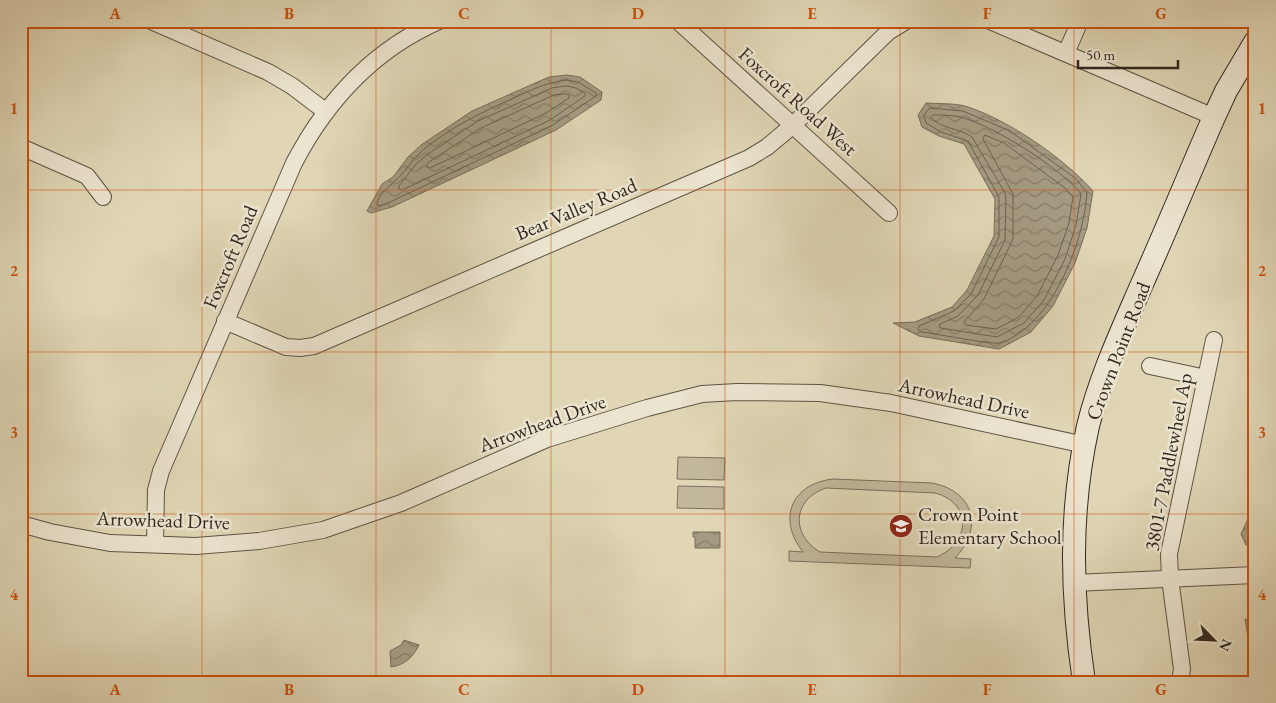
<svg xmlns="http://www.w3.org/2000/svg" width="1276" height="703" font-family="'EB Garamond',serif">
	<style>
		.pitch { fill: #c2b89c; stroke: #7a705e; fill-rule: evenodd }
		.water { fill: url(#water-waves); stroke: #766d5a }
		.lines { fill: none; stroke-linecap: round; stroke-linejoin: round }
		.shore { stroke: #6a6250; stroke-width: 1 }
		.street-casing { stroke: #5d5444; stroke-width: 18 }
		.secondary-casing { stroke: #31281f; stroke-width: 24 }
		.street { stroke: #ebe4cf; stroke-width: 16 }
		.secondary { stroke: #ebe4cf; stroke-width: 22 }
		.grid { fill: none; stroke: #cd520f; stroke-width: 1; stroke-opacity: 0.55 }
		.labels { text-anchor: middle; stroke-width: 5; stroke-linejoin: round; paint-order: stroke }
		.street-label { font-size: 20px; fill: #31281f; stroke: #ebe4cf }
		.poi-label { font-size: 20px; fill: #31281f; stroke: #ebe4cf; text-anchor: start }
		.neatline { fill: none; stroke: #cd520f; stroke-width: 2 }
		.grid-label { font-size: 16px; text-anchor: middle; font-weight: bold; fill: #cd520f }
	</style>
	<defs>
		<pattern id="water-waves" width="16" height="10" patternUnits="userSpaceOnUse" patternTransform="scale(1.25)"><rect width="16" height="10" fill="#a49b82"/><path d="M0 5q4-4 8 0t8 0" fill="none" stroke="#867e6a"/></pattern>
	</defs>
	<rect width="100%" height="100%" fill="#e0d6b5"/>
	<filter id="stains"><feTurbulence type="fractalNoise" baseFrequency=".004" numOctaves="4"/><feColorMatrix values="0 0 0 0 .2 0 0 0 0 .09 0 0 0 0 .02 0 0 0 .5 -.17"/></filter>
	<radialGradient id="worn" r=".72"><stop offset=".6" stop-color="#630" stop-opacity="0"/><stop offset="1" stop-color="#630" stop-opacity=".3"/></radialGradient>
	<g class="pitch">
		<polygon points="678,457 725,458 724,480 677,479"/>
		<path d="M833,479l99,4c42,8 52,45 23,75l16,1 -1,9 -181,-7v-10l14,1c-26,-33 -12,-68 30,-73zM826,488l109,5c37,10 36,49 2,64l-117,-5c-30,-18 -27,-53 6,-64z"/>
		<polygon points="678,486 724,487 724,509 677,508"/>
	</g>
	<g class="water">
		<polygon points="567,75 580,77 602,92 601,100 556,130 392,207 371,213 367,211 382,184 393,177 408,157 421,145 472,111 549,77"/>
		<path d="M926,103c12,1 27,0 39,3 42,13 99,52 128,85l-6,37 -12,35 -22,43 -22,26 -32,17 -80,-13 -26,-13 22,-1 37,-15 15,-17 27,-54 1,-37 -31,-55 -25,-8 -17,-9 -4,-12z"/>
		<polygon points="1255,504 1255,545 1246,545 1241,534"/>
		<polygon points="693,532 720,532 720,548 695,548 695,537 693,537"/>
		<polygon points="1245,619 1255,621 1255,682"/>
		<path d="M404,640l15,5c-6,12 -14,20 -28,22l-1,-16 11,-6z"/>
	</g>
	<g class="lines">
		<g class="shore">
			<path d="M567,80l11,2 18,11v3l-43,29 -163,77 -10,4 -3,-1c1,-11 11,-17 18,-24 11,-9 17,-22 28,-31 28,-23 61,-39 93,-53 17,-8 32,-15 51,-17z"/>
			<polygon points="567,86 576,88 585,93 585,96 550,120 402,190 399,189 399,186 416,164 428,154 478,121 552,88"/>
			<polygon points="566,94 569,95 569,98 546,113 430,168 427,167 427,164 432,160 481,128 554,95"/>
			<path d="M930,108l33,3 47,20 65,47 12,14c-3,50 -35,134 -87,151 -8,2 -67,-10 -79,-11l-3,-3 1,-3 35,-15 17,-17 28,-57v-40l-31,-56 -27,-9 -15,-9 -2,-7z"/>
			<path d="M933,115c9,0 19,0 27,2 31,7 102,52 121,77l-5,31 -11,34 -21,41 -20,23 -27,14 -56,-9 -2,-1 1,-3 18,-8 20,-21 27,-55 1,-41 -1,-6 -33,-56c-12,-9 -32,-8 -41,-20z"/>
			<polygon points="985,135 1004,143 1065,188 1073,197 1069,223 1058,255 1037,296 1019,317 996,329 966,325 964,322 984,299 1013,239 1013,194 983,139"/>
		</g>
		<g class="street-casing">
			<g id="street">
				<polyline points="151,21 268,72 292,86 325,111"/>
				<polyline points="678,21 889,213"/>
				<polyline points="990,21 1214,117"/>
				<polyline points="1066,53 1080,21"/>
				<polyline points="21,147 87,176 103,197"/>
				<polyline points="225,321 286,347 300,348 314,346 749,158 767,147 792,126 888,32 906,21"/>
				<polyline points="1150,366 1206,378"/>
				<polyline points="21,524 50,532 110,543 196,546 259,541 323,530 401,503 547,439 647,408 702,394 737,392 820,393 891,403 1085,445"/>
				<path d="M155,544l1,-54 5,-19 133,-308c33,-63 79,-113 145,-142"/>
				<polyline points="1074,583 1255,575"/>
				<polyline points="1180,682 1182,669 1170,578 1169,554 1214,340"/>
			</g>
		</g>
		<g class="secondary-casing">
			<path id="secondary" d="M1084,682c-13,-87 -15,-170 4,-256 12,-49 34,-96 54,-142 25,-56 48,-112 72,-167l12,-26 29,-49"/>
		</g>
		<use href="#street" class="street"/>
		<use href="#secondary" class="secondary"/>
	</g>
	<path class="grid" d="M202,21v661M376,21v661M551,21v661M725,21v661M900,21v661M1074,21v661M21,190h1234M21,352h1234M21,514h1234"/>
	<defs>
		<g id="school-disc" transform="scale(1.25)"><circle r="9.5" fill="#8f2418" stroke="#ebe4cf"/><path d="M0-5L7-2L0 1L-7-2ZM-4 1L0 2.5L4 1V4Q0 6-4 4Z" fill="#fff"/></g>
	</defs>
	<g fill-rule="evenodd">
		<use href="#school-disc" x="901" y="526"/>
	</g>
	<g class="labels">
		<g class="street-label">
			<text transform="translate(798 101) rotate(42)" y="7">Foxcroft Road West</text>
			<text transform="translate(576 209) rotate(-23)" y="7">Bear Valley Road</text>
			<text transform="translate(230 257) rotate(-67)" y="7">Foxcroft Road</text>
			<text transform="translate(1118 351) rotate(-69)" y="7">Crown Point Road</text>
			<text transform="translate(964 398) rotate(12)" y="7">Arrowhead Drive</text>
			<text transform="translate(542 423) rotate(-20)" y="7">Arrowhead Drive</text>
			<text transform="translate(1168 462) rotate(-79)" y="7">3801-7 Paddlewheel Ap</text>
			<text transform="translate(163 520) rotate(2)" y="7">Arrowhead Drive</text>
		</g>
		<g class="poi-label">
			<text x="918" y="521">Crown Point<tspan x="918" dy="23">Elementary School</tspan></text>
		</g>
	</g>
	<rect width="1276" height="703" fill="none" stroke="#e0d6b5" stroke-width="55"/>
	<g transform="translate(1214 640) rotate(114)" stroke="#ebe4cf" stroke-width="4" paint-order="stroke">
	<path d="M0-4L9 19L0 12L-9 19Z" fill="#31281f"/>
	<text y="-8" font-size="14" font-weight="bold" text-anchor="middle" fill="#31281f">N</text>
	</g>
	<path d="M1078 60v8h100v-8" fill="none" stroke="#31281f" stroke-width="2.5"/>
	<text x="1086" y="60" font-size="15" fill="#31281f" stroke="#ebe4cf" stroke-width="4" paint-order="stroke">50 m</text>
	<rect x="28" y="28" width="1220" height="648" class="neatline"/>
	<g class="grid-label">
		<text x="115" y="19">A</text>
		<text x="289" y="19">B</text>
		<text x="464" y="19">C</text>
		<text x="638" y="19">D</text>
		<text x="812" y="19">E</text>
		<text x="987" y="19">F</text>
		<text x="1161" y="19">G</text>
		<text x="14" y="114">1</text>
		<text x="1262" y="114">1</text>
		<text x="14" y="276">2</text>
		<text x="1262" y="276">2</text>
		<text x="14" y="438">3</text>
		<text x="1262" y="438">3</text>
		<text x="14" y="600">4</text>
		<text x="1262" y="600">4</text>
		<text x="115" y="695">A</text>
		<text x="289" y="695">B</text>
		<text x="464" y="695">C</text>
		<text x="638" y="695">D</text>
		<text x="812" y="695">E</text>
		<text x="987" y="695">F</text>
		<text x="1161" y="695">G</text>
	</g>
	<rect width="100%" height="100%" filter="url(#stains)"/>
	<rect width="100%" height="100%" fill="url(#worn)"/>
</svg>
